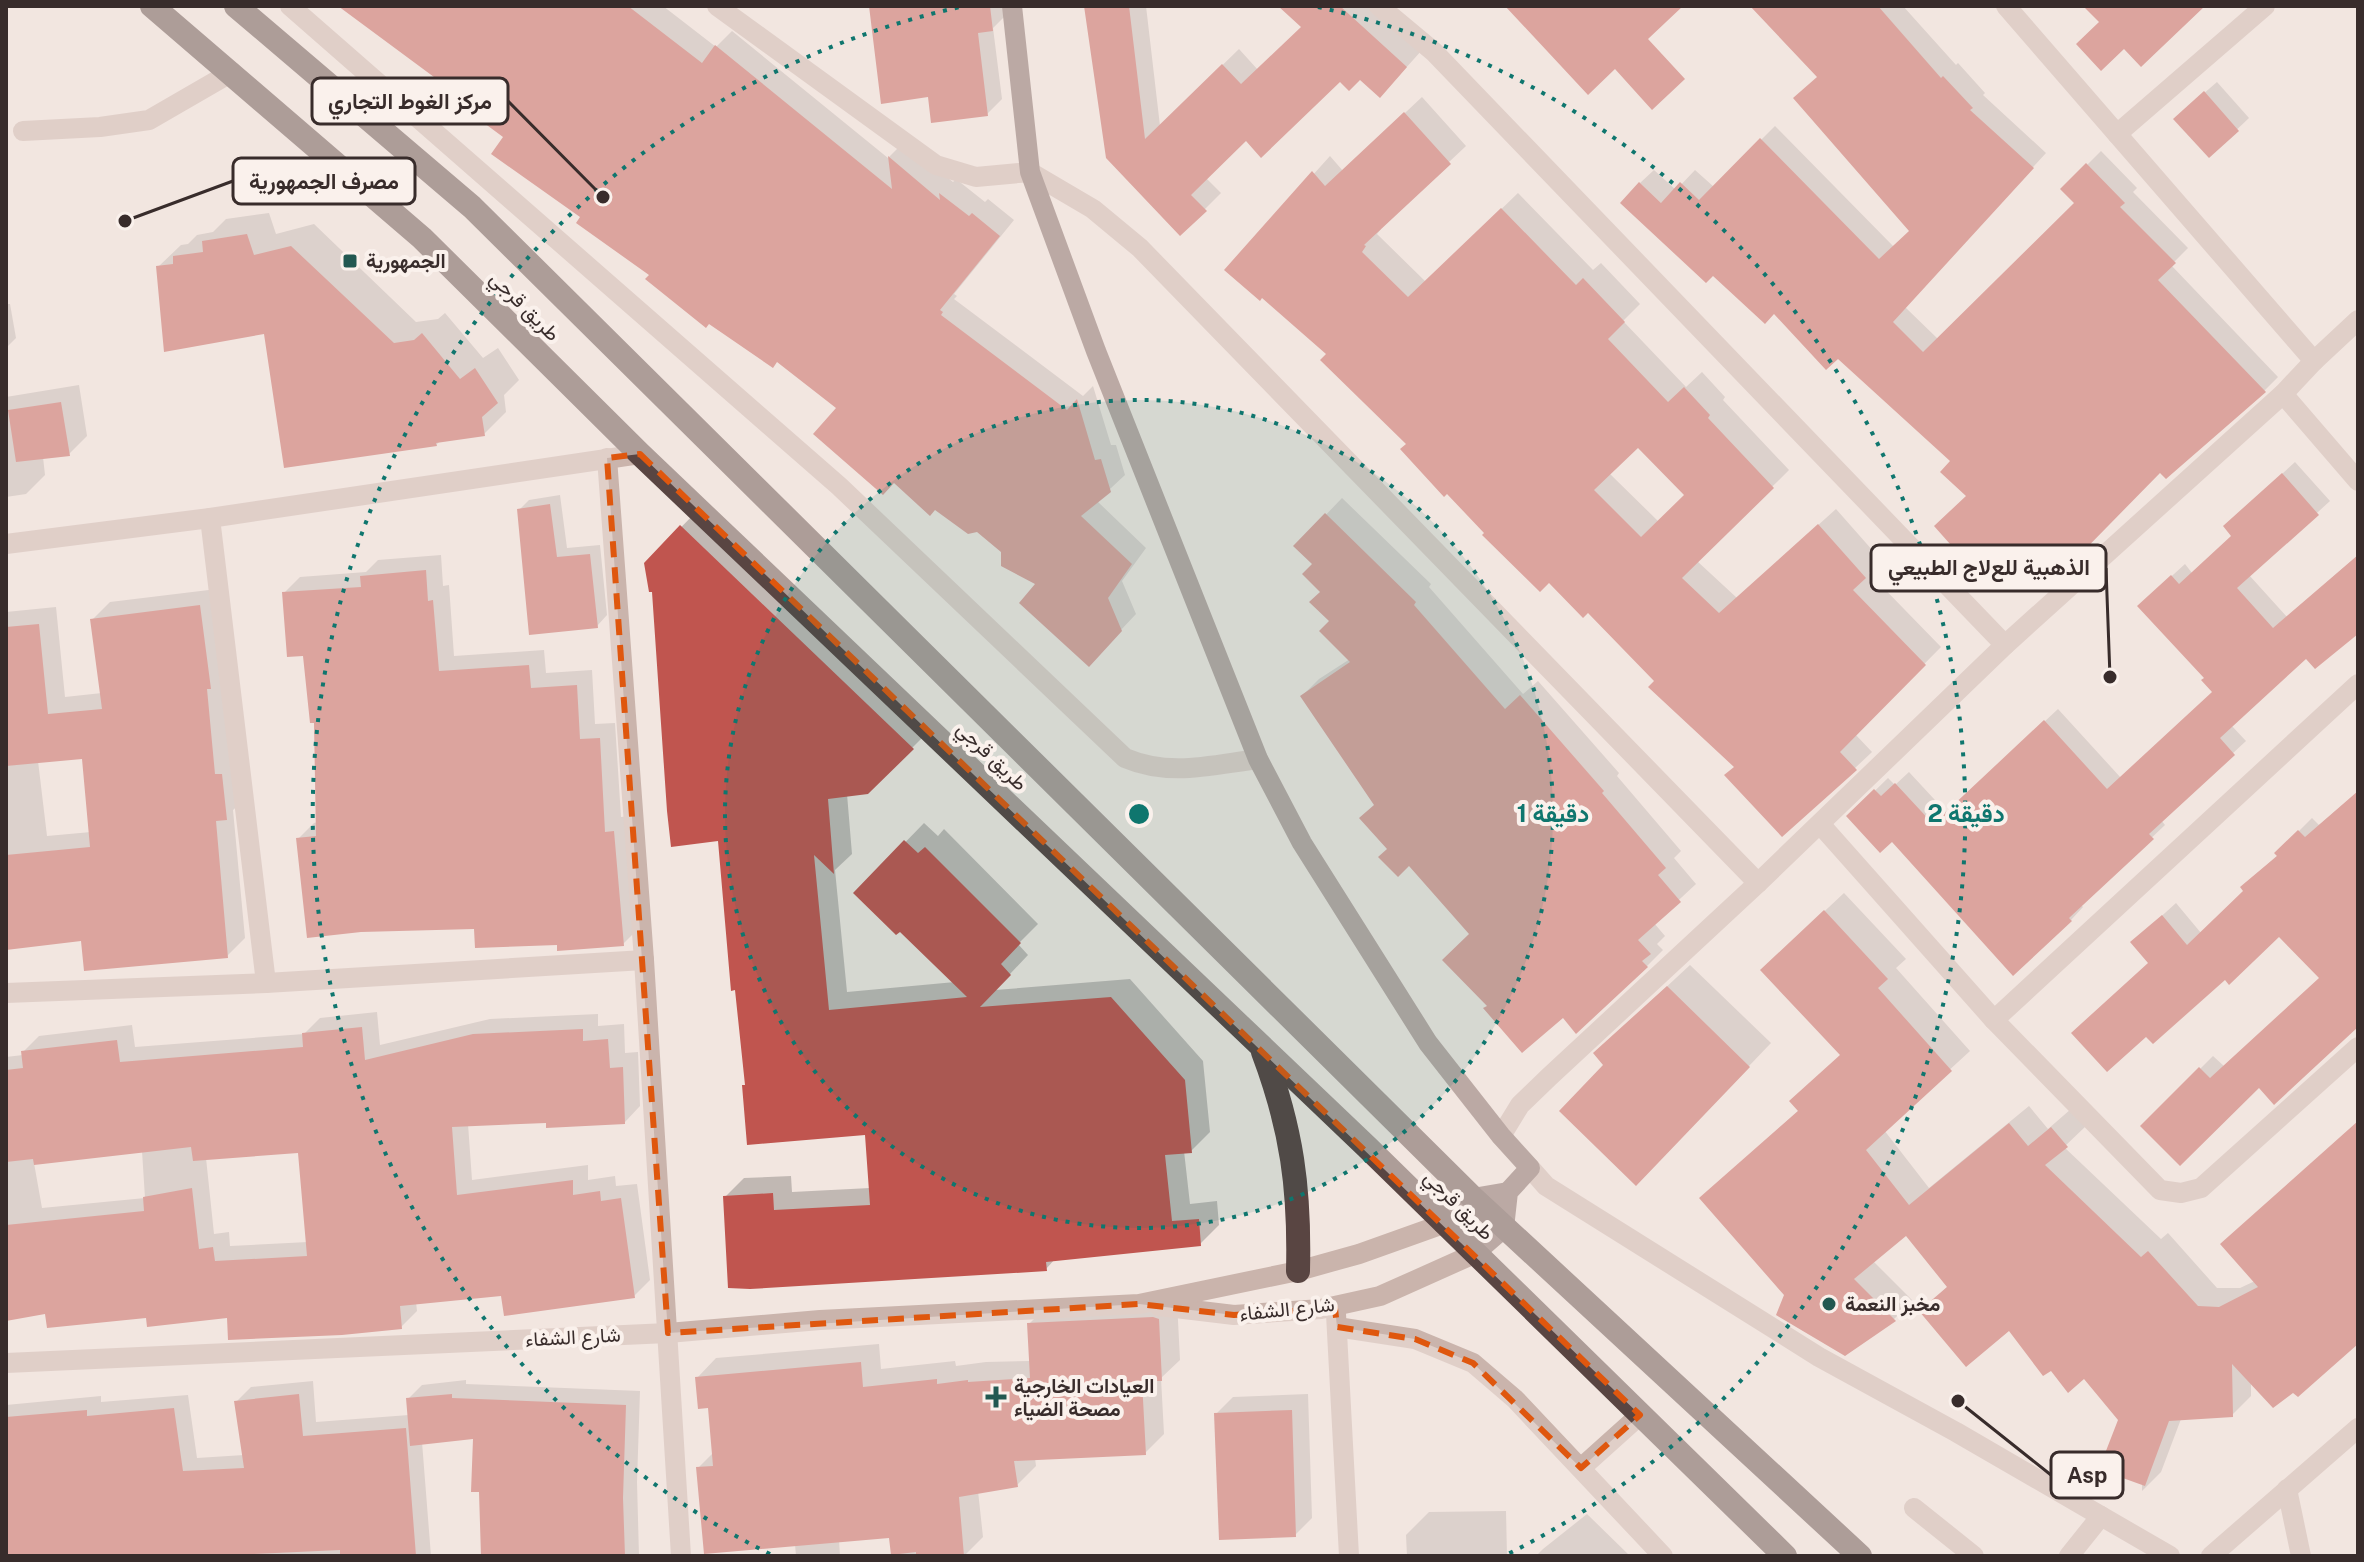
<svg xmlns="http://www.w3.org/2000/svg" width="2364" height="1562" font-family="'Public Sans',Vazirmatn,sans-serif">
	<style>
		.shadow { fill: #0003; fill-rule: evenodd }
		.building { fill: #c0554f; fill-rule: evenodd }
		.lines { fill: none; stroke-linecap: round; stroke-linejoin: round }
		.minor { stroke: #cab4ac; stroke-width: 20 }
		.major { stroke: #79615c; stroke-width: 20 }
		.highway { stroke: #594542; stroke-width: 24 }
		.marked { fill: none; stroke: #df570e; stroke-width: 6; stroke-dasharray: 16 10; stroke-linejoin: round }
		.ring { fill: none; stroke: #0f766e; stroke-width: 4; stroke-dasharray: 4 8 }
		.poi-dot { fill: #225851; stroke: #faf1ec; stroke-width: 3 }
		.labels { text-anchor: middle; stroke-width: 8; stroke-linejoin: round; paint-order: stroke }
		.poi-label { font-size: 20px; font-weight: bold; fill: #382c2b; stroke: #faf1ec; text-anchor: start }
		.street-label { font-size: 20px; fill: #382c2b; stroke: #faf1ec }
		.centre { fill: #0f766e; stroke: #faf1ec; stroke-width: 4 }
		.ring-label { font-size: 24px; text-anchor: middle; font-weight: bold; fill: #0f766e; stroke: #faf1ec; stroke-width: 8; stroke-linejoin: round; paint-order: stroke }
		.leader { fill: none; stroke: #382c2b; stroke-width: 3 }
		.callout-dot { fill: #382c2b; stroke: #faf1ec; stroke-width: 3 }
		.callout { fill: #faf1ec; stroke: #382c2b; stroke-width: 3 }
		.callout-label { font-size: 22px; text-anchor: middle; font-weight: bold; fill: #382c2b }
	</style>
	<rect width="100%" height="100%" fill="#f2e6e0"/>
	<g class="shadow">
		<polygon points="364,6 663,6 716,47 732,31 888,158 904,142 953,182 956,179 985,202 988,199 1014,220 954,294 957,296 954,299 1083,396 1093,386 1111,445 1116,445 1125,475 1097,501 1146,548 1122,581 1136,614 1104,648 1039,583 839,407 778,360 652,274 583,216 506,137"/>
		<polygon points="871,6 1006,6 1007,14 993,28 1002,99 987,114 930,95"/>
		<polygon points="1086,6 1146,6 1160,126 1239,49 1258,70 1274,77 1318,6 1373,6 1422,50 1396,79 1340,79 1246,138 1206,178 1221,193 1180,234"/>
		<polygon points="1754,6 1903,6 1956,65 1958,63 1985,93 1983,95 2046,153 1905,307 1939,340 2077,203 2063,189 2101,151 2137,188 2133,192 2188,248 2171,265 2278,377 2264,391 2161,470 2034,545 1969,495 1953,461 1838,357 1774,312 1640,183 1654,170 1676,190 1695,170 1714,187 1775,126 1894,247 1911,230 1819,76"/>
		<polygon points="2217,82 2249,118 2209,156 2187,108"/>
		<path d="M1422,97l44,49 -86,81 1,2 -4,5 49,48 92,-89 75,77 8,-7 39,41 -17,17 63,66 16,-15 23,25 -2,3 66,70 -92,91 40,37 99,-89 45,51 -12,13 72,74 -86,87 17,18 -17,16 -119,-2 -148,-156 -102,-77 -158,-179 -66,-58 -35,-26 103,-114 13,15zM1639,445l48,50 -28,27 -50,-49z"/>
		<polygon points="269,213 276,234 314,224 416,322 438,319 445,313 483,358 498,348 519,380 504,395 506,412 484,434 441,440 436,445 266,332 158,267 181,245 188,244 197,235 213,232 226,219"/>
		<polygon points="6,304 10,304 16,338 6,348"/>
		<polygon points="79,385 87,436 69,454 43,457 45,475 26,494 6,497 6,397"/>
		<polygon points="2295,462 2330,501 2249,575 2287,617 2358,555 2358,631 2307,656 2231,725 2246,741 2161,820 2165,825 2081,905 2083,907 2071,920 1892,839 1849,816 1888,778 1895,785 1909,772 1947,813 2058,709 2121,778 2214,692 2152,594 2185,564 2192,573 2234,535 2238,514"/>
		<polygon points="560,495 567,548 600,545 607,615 597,626 519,510 529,500"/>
		<polygon points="1342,498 1431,584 1429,587 1523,694 1538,681 1619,773 1617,776 1681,851 1674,858 1696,884 1654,923 1665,936 1657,944 1663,950 1647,966 1563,1015 1489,1006 1471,934 1409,864 1389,848 1376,804 1302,696 1319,679 1350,659 1332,621 1315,564 1296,546"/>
		<polygon points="700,508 931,729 868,792 847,794 852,854 835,870 847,992 955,982 900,929 856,893 924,823 938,836 944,829 1038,924 1018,944 1028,955 995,990 1130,979 1203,1061 1210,1132 1191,1151 1184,1151 1190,1204 1217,1201 1219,1225 1200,1244 1055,1259 1046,1269 730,1286 725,1197 744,1178 791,1176 792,1192 870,1188 867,1133 746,1084 720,839 646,563"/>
		<polygon points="441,555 443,586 449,585 454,656 544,650 546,673 592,670 595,724 615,723 621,817 630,816 639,928 623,944 558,943 476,927 298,839 314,823 318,822 316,721 304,654 284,593 300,577 366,572 378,560"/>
		<path d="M217,589l27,211 -11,10 12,128 -18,18 -144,-17 -77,9v-336l50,-5 9,90 37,-4 -10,-73 18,-18zM84,757l7,75 -44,4 -9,-75z"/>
		<polygon points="2358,792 2358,1020 2259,1085 2143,1126 2213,1056 2225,1067 2321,977 2279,934 2225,977 2151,962 2133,942 2176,903 2201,933 2246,891 2242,887 2279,854 2277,853 2312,818 2319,825"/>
		<polygon points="1844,893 1906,959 1896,968 1970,1051 1884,1130 1929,1188 2029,1106 2048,1129 2071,1109 2086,1126 2064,1147 2161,1239 2168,1233 2217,1288 2240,1288 2255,1281 2358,1121 2358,1341 2293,1390 2251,1382 2251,1396 2232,1415 2181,1419 2161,1472 2142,1491 2142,1483 2120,1419 2085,1377 2052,1368 2009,1328 1922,1311 1948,1286 1907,1234 1873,1261 1913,1301 1894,1319 1786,1294 1702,1198 1800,1109 1841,1054 1782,951"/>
		<polygon points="1690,965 1771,1043 1658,1161 1606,1065 1619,1031"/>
		<path d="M377,1012l3,33 110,-26 108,-5v12l26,-2 1,29 13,-1 2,54 -15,16 -77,-1 -80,3 4,56 116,-15v15l27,-4 1,10 21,-2 13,96 -16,16 -131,-3 -87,9 1,9 -16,16 -172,-11h-81l-101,-4 -41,7v-262l17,-2v-3l16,-16 93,-11 3,22 169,-13 16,-16zM142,1151l3,47 -103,10 -8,-45zM300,1151l8,91 -78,4 -1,-14 -15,2 -8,-76z"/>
		<polygon points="1177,1301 1180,1360 1161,1378 1164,1434 1145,1453 1035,1458 1036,1466 1017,1485 978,1491 983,1537 964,1556 893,1556 891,1536 839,1540 840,1556 796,1556 795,1544 698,1468 714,1452 710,1406 697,1378 716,1358 879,1344 881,1369 955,1361 956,1366 986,1362 1031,1361 1029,1324 1048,1305"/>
		<polygon points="466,1380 466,1384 640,1391 637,1482 639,1556 483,1556 481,1490 475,1437 422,1442 431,1556 6,1556 6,1405 101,1396 101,1402 188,1395 197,1458 244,1455 236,1402 251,1387 313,1381 316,1422 409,1415 408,1399 422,1385"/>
		<polygon points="1308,1394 1312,1518 1295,1535 1216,1414 1233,1397"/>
		<polygon points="1506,1511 1507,1556 1407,1556 1406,1535 1429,1512"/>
		<polygon points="1587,1514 1630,1556 1536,1556 1543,1549"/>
	</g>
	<g class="building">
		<polygon points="338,6 628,6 702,63 715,45 892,189 888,156 940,200 939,193 969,216 972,213 1000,236 940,310 943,312 941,315 1067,410 1077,399 1095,460 1101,459 1111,492 1081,516 1132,564 1108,598 1122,631 1089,667 1019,603 1035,584 1001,566 1001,552 977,532 968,534 935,510 930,516 894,483 883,495 813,434 836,408 777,362 773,368 709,324 706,328 645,279 649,275 576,223 580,217 491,154 503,137 434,86 438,80"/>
		<polygon points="869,6 990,6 993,31 978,33 988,116 931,123 928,97 881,104"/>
		<polygon points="1084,6 1129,6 1145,139 1222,64 1241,84 1301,27 1278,6 1340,6 1407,67 1380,98 1360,80 1349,91 1340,82 1261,158 1246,141 1191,195 1207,211 1180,236 1106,158"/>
		<polygon points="1505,6 1683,6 1648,39 1685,79 1652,110 1615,69 1588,95"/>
		<polygon points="1750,6 1878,6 1941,78 1943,76 1973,108 1970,110 2034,168 1893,322 1923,352 2074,203 2060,189 2086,163 2125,203 2120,207 2176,263 2158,280 2266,392 2166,479 2160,473 2059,576 2034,548 1990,589 1934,526 1966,496 1940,472 1950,461 1838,359 1826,370 1774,314 1765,324 1713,276 1706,283 1620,203 1639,182 1661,203 1680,182 1699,200 1760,138 1879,259 1909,231 1793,98 1817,77"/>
		<polygon points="2083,6 2205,6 2141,67 2124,49 2101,71 2076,44 2099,22"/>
		<polygon points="2204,91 2239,131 2209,158 2173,119"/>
		<path d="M1404,112l47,52 -87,81 2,1 -4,6 46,45 93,-89 75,77 7,-7 42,44 -17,17 60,63 16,-15 26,28 -2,3 66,70 -92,90 37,35 99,-89 48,54 -13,12 73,75 -86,87 17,18 -75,67 -58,-62 10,-8 -86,-80 6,-6 -66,-68 -5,5 -34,-35 -9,9 -58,-57 2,-2 -37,-39 -3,3 -44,-48 6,-5 -86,-84 6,-6 -64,-56 -2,3 -36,-31 88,-99 13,15zM1638,448l46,47 -43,42 -47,-47z"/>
		<polygon points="247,234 254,255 291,246 394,343 414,340 422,333 460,379 475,368 498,403 482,417 485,436 436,443 437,446 284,468 264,334 164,352 156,266 173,264 173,256 203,252 202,241"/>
		<polygon points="61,402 70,456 16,462 8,410"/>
		<polygon points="2282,473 2319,515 2237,588 2273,628 2358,555 2358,634 2315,669 2306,659 2220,738 2235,755 2149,834 2154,839 2069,918 2072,921 2013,976 1892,842 1880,853 1846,816 1874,789 1881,796 1895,783 1933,824 2044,720 2107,789 2212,692 2201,680 2204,678 2137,606 2171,575 2179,584 2231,536 2223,526"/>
		<polygon points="550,504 557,557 590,554 598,628 529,635 517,509"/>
		<polygon points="1325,513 1416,602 1414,605 1505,709 1520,695 1604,791 1602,793 1666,868 1658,875 1681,902 1638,940 1651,954 1642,961 1648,967 1576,1034 1563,1018 1522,1053 1483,1008 1487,1006 1442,960 1469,934 1409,866 1398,877 1378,857 1387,849 1359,818 1374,805 1300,696 1350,662 1319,631 1329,621 1309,602 1320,592 1302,574 1312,564 1293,546"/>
		<polygon points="680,525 914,749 868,794 828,799 834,874 814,855 829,1010 967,997 900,932 896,935 853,893 904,840 918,853 925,847 1021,943 1001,964 1011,975 980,1007 1111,997 1185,1080 1192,1153 1165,1155 1172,1221 1199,1219 1201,1246 1046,1262 1047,1271 750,1289 728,1288 723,1196 773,1193 774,1210 870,1205 865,1135 747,1145 742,1085 745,1085 735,990 731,991 718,841 671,847 667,811 652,592 649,592 644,563"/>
		<polygon points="426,570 428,601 433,600 439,671 529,665 531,688 577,685 580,739 600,738 605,832 614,831 624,946 557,951 557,945 475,948 474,929 361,932 307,938 296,838 316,836 314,723 310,723 303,656 287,657 282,592 361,587 360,576"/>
		<polygon points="200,605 211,689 207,689 215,774 222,774 227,820 216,821 228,958 84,971 81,941 6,950 6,855 90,847 82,759 6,766 6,627 39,624 48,714 102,709 90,619"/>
		<polygon points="2358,791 2358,1027 2274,1105 2259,1088 2180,1166 2140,1126 2199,1067 2210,1078 2319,978 2279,937 2229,985 2225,980 2153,1044 2146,1037 2107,1072 2071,1033 2148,963 2130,942 2162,915 2187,945 2243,891 2240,887 2277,856 2274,853 2298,830 2305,837"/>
		<polygon points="1824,910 1888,979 1878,988 1952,1071 1866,1150 1909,1205 2009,1123 2028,1146 2051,1127 2068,1147 2045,1165 2141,1257 2148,1251 2198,1306 2219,1307 2258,1287 2220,1244 2358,1121 2358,1344 2298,1397 2293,1393 2273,1408 2232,1364 2233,1417 2169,1421 2145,1486 2120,1477 2104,1456 2118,1420 2084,1379 2068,1393 2051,1371 2043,1376 2009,1331 1966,1367 1919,1311 1947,1287 1906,1236 1854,1279 1896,1321 1845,1356 1776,1315 1784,1295 1699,1198 1798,1111 1789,1101 1840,1055 1760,970"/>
		<polygon points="1667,986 1750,1067 1636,1186 1559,1111 1603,1065 1593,1053"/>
		<polygon points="362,1027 365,1060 473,1034 583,1029 583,1041 608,1039 610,1068 623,1067 625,1124 546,1128 546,1123 452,1127 457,1195 573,1180 573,1195 600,1191 601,1201 621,1198 635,1298 504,1316 501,1296 400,1306 402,1329 342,1335 228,1340 227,1318 147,1327 146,1318 47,1328 45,1314 6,1321 6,1225 144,1211 143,1197 192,1188 199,1249 213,1247 215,1261 307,1256 298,1153 193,1161 191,1147 34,1165 33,1159 6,1162 6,1070 23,1068 21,1051 117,1040 120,1062 303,1047 302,1033"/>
		<polygon points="1153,1317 1159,1319 1162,1381 1142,1381 1146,1455 1014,1461 1018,1487 959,1497 964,1556 916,1556 916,1552 891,1555 889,1538 704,1554 696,1467 713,1466 708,1408 698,1409 695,1377 861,1362 863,1387 937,1379 937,1384 968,1380 968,1382 1030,1378 1027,1323"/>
		<polygon points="299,1394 303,1436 406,1428 416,1556 340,1556 340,1550 213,1556 6,1556 6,1417 87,1410 87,1416 174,1408 183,1471 244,1468 234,1401"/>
		<polygon points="452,1394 452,1398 626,1405 623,1498 625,1556 481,1556 479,1492 471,1492 473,1439 410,1446 406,1398"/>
		<polygon points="1292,1410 1296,1537 1219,1540 1214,1413"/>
	</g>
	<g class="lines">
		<g class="minor">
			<path d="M290,6l549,480 286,272c45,19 86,7 133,1"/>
			<polyline points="717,6 936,165 976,177 1030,172 1093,209 1140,248 1758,883"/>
			<polyline points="1379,6 1434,52 2005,645"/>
			<polyline points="2006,6 2314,361"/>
			<polyline points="23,131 100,127 149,120 232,72"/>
			<polyline points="2117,134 2265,6"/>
			<polyline points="2283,394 2358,481"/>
			<polyline points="607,458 644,960 681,1556"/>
			<polyline points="210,518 266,983"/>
			<polyline points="6,544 210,518 640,454"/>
			<polyline points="1820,824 1994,1020 2160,1190 2181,1193 2201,1188 2358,1047"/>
			<polyline points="6,993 266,983 644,960"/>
			<polyline points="1994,1020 2358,684"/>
			<polyline points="1501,1136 1520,1105 1549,1077 1758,883 2005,645 2283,394 2314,361 2358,320"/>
			<polyline points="1530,1168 1546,1186 1819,1357 1956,1432 2170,1556"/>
			<polyline points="1159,1306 1234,1315 1321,1309 1380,1296 1474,1254"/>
			<polyline points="1336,1314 1349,1556"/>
			<polyline points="1337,1327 1415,1339 1473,1363 1515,1399 1663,1556"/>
			<polyline points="6,1363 668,1333 820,1320 1139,1304 1298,1271 1359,1254 1443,1224"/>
			<polyline points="1581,1468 1640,1415"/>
			<polyline points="2287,1489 2301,1556"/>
			<polyline points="1914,1508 1974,1556"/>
			<polyline points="2069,1556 2101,1516"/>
			<polyline points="2211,1556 2358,1428"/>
		</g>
		<g class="major">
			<polyline points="1012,6 1030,172 1096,351 1258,759 1302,843 1428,1043 1501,1136 1530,1168 1508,1192 1504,1228 1474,1254"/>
			<polyline points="1443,1224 1473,1198 1508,1192"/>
		</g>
		<g class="highway">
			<polyline points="152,6 422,238 640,454 1367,1147 1785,1556"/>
			<polyline points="236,6 472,207 1473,1198 1860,1556"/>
			<path d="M1263,1052c29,77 37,137 35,219"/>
		</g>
	</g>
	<path d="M0 0H2364V1562H0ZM640,454l1000,961 -59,53 -108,-105 -58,-24 -78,-12 -2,-19 -101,7 -95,-11 -471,29 -61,-875z" fill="#f2e6e0" fill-opacity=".55" fill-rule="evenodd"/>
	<path class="marked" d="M640,454l1000,961 -59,53 -108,-105 -58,-24 -78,-12 -2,-19 -101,7 -95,-11 -471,29 -61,-875z"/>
	<circle cx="1139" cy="814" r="414" fill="#0f766e" fill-opacity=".12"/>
	<g class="ring">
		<circle cx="1139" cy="814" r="414"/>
		<path d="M770 1554A827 827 0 0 1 960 7M1318 7A827 827 0 0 1 1508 1554"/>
	</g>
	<g class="poi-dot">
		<rect x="342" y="253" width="16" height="16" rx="4"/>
		<circle cx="1829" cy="1304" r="8"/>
		<path d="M992 1385h8v8h8v8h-8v8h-8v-8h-8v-8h8z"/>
	</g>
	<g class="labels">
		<g class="poi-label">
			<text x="366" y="268">الجمهورية</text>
			<text x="1845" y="1311">مخبز النعمة</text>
			<text x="1014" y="1393">العيادات الخارجية<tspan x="1014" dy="23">مصحة الضياء</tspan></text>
		</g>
		<g class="street-label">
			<text transform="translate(525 306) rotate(45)" y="7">طريق قرجي</text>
			<text transform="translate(992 756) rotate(44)" y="7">طريق قرجي</text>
			<text transform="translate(1459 1205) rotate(45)" y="7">طريق قرجي</text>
			<text transform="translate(1287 1309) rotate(-6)" y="7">شارع الشفاء</text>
			<text transform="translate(573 1337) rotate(-3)" y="7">شارع الشفاء</text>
		</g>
	</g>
	<circle cx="1139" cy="814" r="12" class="centre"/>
	<g class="ring-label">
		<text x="1553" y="822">1 دقيقة</text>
		<text x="1966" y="822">2 دقيقة</text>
	</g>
	<path class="leader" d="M603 197L508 101M125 221L233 181M2110 677L2106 568M1958 1401L2051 1475"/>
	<g class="callout-dot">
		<circle cx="603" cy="197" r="8"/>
		<circle cx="125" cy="221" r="8"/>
		<circle cx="2110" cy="677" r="8"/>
		<circle cx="1958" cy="1401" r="8"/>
	</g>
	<g class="callout">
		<rect x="312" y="78" width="196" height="46" rx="8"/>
		<rect x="233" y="158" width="182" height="46" rx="8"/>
		<rect x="1871" y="545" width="235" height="46" rx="8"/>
		<rect x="2051" y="1452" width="72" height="46" rx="8"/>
	</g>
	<g class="callout-label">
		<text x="410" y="109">مركز الغوط التجاري</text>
		<text x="324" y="189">مصرف الجمهورية</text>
		<text x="1989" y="575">الذهبية للعﻻج الطبيعي</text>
		<text x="2087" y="1483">Asp</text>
	</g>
	<rect width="2364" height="1562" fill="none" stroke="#382c2b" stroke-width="16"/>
</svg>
